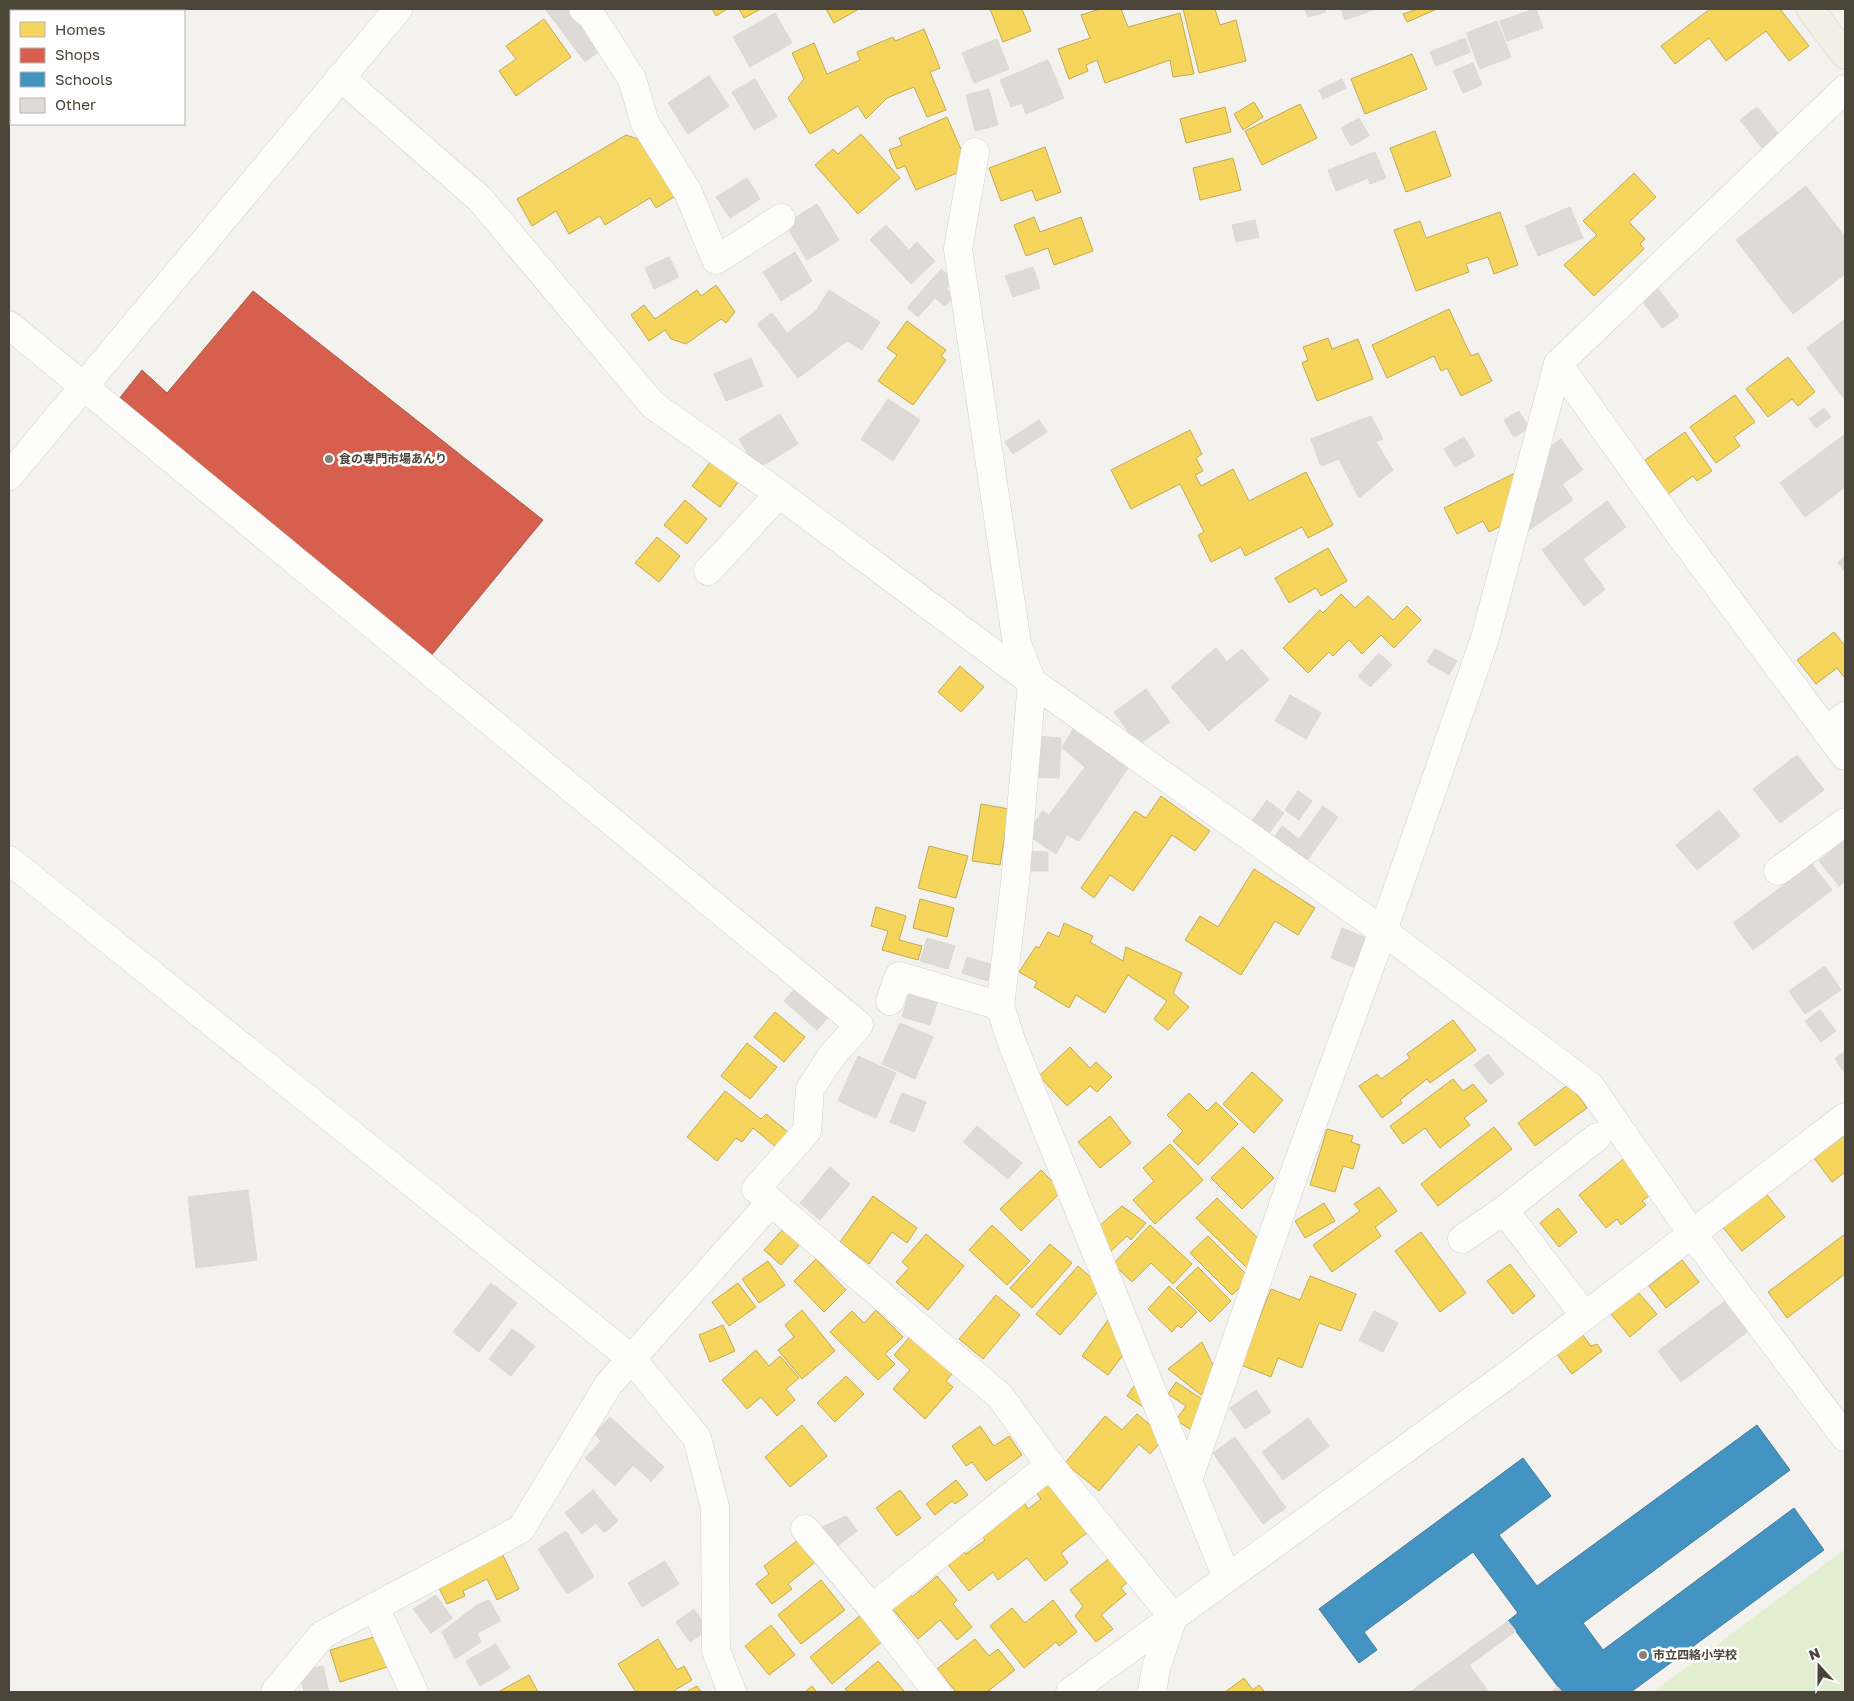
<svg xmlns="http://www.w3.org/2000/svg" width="1854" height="1701" font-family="'Golos Text','Noto Sans JP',sans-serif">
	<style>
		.green { fill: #e1eecf }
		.homes { fill: #f6d55c; stroke: #c3aa52 }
		.shops { fill: #d6604d; stroke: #ac5847 }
		.schools { fill: #4393c3; stroke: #457b9a }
		.building { fill: #dedbd6; stroke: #dcd9d4 }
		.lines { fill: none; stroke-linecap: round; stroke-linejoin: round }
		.minor-casing { stroke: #d2d0cb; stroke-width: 29 }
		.major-casing { stroke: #d6cebb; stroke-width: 29 }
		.minor { stroke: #fdfdfc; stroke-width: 28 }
		.major { stroke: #f2efe6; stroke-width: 28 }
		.poi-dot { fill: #868178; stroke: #fff; stroke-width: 2 }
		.labels { text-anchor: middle; stroke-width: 5; stroke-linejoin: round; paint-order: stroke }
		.poi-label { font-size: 12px; font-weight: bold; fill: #4b4439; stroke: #fff; text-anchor: start }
	</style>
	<rect width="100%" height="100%" fill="#f4f2ee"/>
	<polygon class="green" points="1845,1549 1845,1692 1653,1692"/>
	<g class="homes">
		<polygon points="712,9 727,9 716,16"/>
		<polygon points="739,9 761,9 744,18"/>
		<polygon points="826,9 859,9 834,23"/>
		<polygon points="990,9 1022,9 1031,31 1003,42"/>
		<polygon points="1100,9 1121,9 1128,27 1180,13 1194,74 1173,77 1170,60 1105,83 1097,60 1086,65 1088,71 1069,79 1058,49 1090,38 1081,15"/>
		<polygon points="1183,9 1215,9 1220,25 1236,20 1246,61 1199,73"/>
		<polygon points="1418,9 1437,9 1407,22 1403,14"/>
		<polygon points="1710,9 1780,9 1809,46 1789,61 1766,31 1726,61 1709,38 1675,64 1661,46"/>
		<polygon points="544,19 571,57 516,96 499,71 516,59 506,46"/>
		<polygon points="924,29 940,68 930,72 946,110 927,117 914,87 887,98 866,119 858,106 810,134 788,98 804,79 792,53 814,43 827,74 860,60 857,52 893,37 895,41"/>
		<polygon points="1412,54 1427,89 1365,114 1351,79"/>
		<polygon points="1254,102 1263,117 1243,130 1234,114"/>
		<polygon points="1300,104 1317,138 1262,165 1245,131"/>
		<polygon points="1225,107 1231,132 1186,143 1180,119"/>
		<polygon points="947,117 969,168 916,190 905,166 897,169 889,150 902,145 899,138"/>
		<polygon points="1435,131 1451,176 1406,192 1390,148"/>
		<polygon points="861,134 900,178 858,214 815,165 833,149 838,154"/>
		<polygon points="626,135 650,143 679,194 656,208 650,198 605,225 600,216 569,234 556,211 532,226 517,199"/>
		<polygon points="1045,147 1061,192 1036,201 1032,190 1001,201 989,168"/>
		<polygon points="1233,158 1241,190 1200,200 1193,168"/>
		<polygon points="1634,173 1656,197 1629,222 1645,239 1640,244 1644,249 1594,296 1564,265 1597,235 1583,221"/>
		<polygon points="1500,212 1518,265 1494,274 1488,257 1466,264 1469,272 1416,291 1394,230 1420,221 1426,238"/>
		<polygon points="1034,217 1040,232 1081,217 1093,251 1054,265 1048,248 1026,256 1014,225"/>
		<polygon points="716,285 735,312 726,323 721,319 686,344 671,339 665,330 649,341 631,315 644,305 655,319 697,290 701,296"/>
		<polygon points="1449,309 1471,356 1478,353 1492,381 1461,396 1447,368 1441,371 1434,356 1387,378 1372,345"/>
		<polygon points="907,321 946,350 941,356 946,360 913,405 878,381 897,355 887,348"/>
		<polygon points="1328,338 1332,349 1358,339 1373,379 1317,401 1302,363 1308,360 1303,347"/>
		<polygon points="1788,357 1815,392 1798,406 1792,399 1768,417 1746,389"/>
		<polygon points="1735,395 1755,422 1734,437 1740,446 1716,463 1690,427"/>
		<polygon points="1190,430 1202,454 1196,458 1203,471 1195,475 1201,486 1233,469 1249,501 1306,472 1333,525 1308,538 1302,527 1245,556 1241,547 1211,562 1198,535 1204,532 1180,484 1131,509 1111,470"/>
		<polygon points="1685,432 1712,471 1697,481 1693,476 1668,494 1645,460"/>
		<polygon points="711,461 739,481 720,507 692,486"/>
		<polygon points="1519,471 1513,520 1489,532 1483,521 1457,534 1444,508"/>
		<polygon points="685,500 707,519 687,544 664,525"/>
		<polygon points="657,537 680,556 659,582 635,563"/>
		<polygon points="1328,548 1347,581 1321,596 1316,588 1289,603 1275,578"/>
		<polygon points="1341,594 1355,608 1368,596 1393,620 1407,606 1421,620 1394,648 1381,635 1362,654 1349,640 1333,656 1329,652 1308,673 1283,648 1320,610 1323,613"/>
		<polygon points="1834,632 1845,646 1845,676 1844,677 1837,668 1816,684 1797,660"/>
		<polygon points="960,666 984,687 961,712 938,692"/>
		<polygon points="1161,796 1210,831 1195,851 1172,835 1133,891 1110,875 1094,898 1081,888 1135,811 1146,818"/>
		<polygon points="981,804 1009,809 1000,865 972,861"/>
		<polygon points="929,846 968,856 956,898 918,888"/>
		<polygon points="1254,869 1315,908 1298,935 1275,921 1241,975 1185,940 1200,916 1218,927"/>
		<polygon points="920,899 954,908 947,937 913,928"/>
		<polygon points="876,907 906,916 899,940 922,946 918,960 882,950 888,931 871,926"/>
		<polygon points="1064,923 1093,936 1090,942 1123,961 1126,947 1182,973 1173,993 1189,1007 1168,1030 1154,1019 1167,1001 1128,975 1105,1013 1076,995 1069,1008 1034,987 1037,982 1019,972 1036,946 1039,948 1048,932 1059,937"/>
		<polygon points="775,1012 805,1037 784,1062 754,1037"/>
		<polygon points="1453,1020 1476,1050 1430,1083 1427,1079 1400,1100 1402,1103 1382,1118 1359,1086 1377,1074 1381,1079 1410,1058 1407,1054"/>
		<polygon points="747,1043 777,1067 750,1099 721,1076"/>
		<polygon points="1070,1047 1090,1068 1096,1062 1112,1077 1097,1092 1090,1086 1067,1106 1039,1076"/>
		<polygon points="1252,1072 1283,1100 1254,1133 1223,1104"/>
		<polygon points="1453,1079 1463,1091 1473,1084 1487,1101 1464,1118 1470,1125 1440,1148 1425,1128 1403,1144 1390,1126"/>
		<polygon points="1569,1084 1587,1108 1535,1146 1518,1123"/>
		<polygon points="725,1091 761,1119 766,1114 788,1132 776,1147 753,1128 742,1142 736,1138 717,1161 687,1137"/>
		<polygon points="1189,1093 1207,1111 1216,1102 1238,1124 1198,1165 1173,1141 1183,1131 1167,1115"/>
		<polygon points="1110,1116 1131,1143 1100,1168 1078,1142"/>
		<polygon points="1494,1127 1512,1149 1438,1206 1421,1184"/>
		<polygon points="1327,1129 1353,1136 1351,1142 1360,1145 1353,1169 1343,1166 1335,1192 1310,1185"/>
		<polygon points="1845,1135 1845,1172 1832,1182 1814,1158"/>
		<polygon points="1170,1144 1203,1180 1155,1224 1133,1200 1154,1181 1143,1168"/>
		<polygon points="1243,1147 1274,1178 1242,1209 1211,1178"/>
		<polygon points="1626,1157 1654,1192 1642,1201 1646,1205 1621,1225 1617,1219 1606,1228 1579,1195"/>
		<polygon points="1041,1170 1062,1191 1021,1231 1000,1209"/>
		<polygon points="1379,1187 1397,1211 1375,1227 1381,1236 1332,1272 1313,1245 1360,1211 1354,1204"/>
		<polygon points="1764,1191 1785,1217 1742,1251 1721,1225"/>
		<polygon points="873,1196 917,1228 907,1243 892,1232 869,1264 840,1242"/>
		<polygon points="1217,1198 1265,1245 1253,1274 1196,1218"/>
		<polygon points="1324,1203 1335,1221 1305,1238 1295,1221"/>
		<polygon points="1122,1206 1146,1223 1131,1240 1127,1236 1111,1251 1098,1227"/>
		<polygon points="1558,1208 1577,1232 1559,1247 1540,1223"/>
		<polygon points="992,1225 1030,1261 1007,1285 969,1250"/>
		<polygon points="1150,1225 1192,1264 1173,1284 1151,1263 1132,1282 1113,1264"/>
		<polygon points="784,1228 801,1243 781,1265 764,1250"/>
		<polygon points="1421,1232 1466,1293 1440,1312 1395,1251"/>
		<polygon points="926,1234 964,1266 928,1310 896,1282 909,1268 902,1262"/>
		<polygon points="1845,1234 1845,1274 1787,1318 1768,1292"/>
		<polygon points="1208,1236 1250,1278 1232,1295 1190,1253"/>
		<polygon points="1050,1244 1072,1263 1032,1308 1010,1288"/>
		<polygon points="816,1259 846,1290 824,1312 794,1281"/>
		<polygon points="1682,1260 1699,1282 1666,1308 1649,1286"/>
		<polygon points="768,1261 785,1285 759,1303 742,1279"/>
		<polygon points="1510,1264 1535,1296 1513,1314 1487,1281"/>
		<polygon points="1078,1266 1102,1287 1060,1335 1036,1314"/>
		<polygon points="1198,1267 1231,1301 1210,1322 1176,1288"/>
		<polygon points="1310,1276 1356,1294 1341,1331 1319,1323 1302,1368 1278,1358 1271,1377 1241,1365 1271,1289 1300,1300"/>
		<polygon points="738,1283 756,1307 729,1326 712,1302"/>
		<polygon points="1169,1286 1197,1312 1181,1328 1178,1325 1172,1332 1148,1309"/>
		<polygon points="1637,1291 1657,1314 1630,1337 1610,1313"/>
		<polygon points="996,1295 1020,1315 983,1359 959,1339"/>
		<polygon points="802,1310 835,1351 802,1379 778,1350 794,1337 785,1325"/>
		<polygon points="876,1310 903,1337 885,1354 895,1364 878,1380 830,1332 852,1311 864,1323"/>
		<polygon points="1108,1320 1126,1351 1108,1375 1082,1356"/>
		<polygon points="723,1325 735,1351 710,1362 699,1335"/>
		<polygon points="914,1332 956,1369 946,1381 953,1387 925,1419 893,1389 910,1370 894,1355"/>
		<polygon points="1582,1334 1591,1346 1597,1344 1602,1351 1572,1374 1556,1353"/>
		<polygon points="1202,1342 1217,1374 1201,1395 1168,1369"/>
		<polygon points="756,1350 769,1366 780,1356 799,1378 786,1389 795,1400 777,1416 761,1397 747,1409 722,1380"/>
		<polygon points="846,1376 864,1394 835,1422 817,1403"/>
		<polygon points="1139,1379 1149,1411 1127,1396"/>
		<polygon points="1176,1382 1208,1403 1199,1435 1176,1420 1186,1406 1168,1394"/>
		<polygon points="1137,1414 1165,1437 1150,1454 1139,1444 1099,1491 1065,1463 1105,1416 1122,1430"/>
		<polygon points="802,1425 827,1456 790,1487 765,1457"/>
		<polygon points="980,1426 994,1446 1009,1436 1022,1455 986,1481 972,1462 966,1466 952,1446"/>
		<polygon points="1052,1476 1093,1528 1061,1553 1068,1563 1045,1581 1027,1558 998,1580 993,1572 969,1591 946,1562 962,1549 966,1554 985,1540 981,1535 1024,1502 1028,1509 1041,1499 1034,1490"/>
		<polygon points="956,1480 968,1495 955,1504 952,1501 935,1515 926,1504"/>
		<polygon points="900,1490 921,1518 897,1536 876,1508"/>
		<polygon points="802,1537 819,1559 788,1584 792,1589 772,1604 756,1584 769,1574 764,1566"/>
		<polygon points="500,1549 519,1589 497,1600 487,1579 463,1591 465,1596 447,1604 435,1580"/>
		<polygon points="1111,1557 1130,1580 1121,1588 1126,1594 1101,1615 1113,1629 1096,1642 1075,1616 1083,1606 1070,1590"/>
		<polygon points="937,1576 957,1600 953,1604 972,1627 957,1640 940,1620 918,1639 889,1605 906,1590 912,1597"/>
		<polygon points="821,1580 845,1610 801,1644 778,1615"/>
		<polygon points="1053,1600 1077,1632 1059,1646 1056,1642 1024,1668 990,1626 1012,1608 1025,1623"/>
		<polygon points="862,1614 884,1640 832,1684 810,1657"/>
		<polygon points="771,1625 795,1655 769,1675 745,1646"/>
		<polygon points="377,1636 387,1667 340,1682 330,1650"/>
		<polygon points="658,1639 677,1670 684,1666 692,1680 672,1692 636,1692 618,1664"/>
		<polygon points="975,1639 989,1656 998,1649 1015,1670 987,1692 956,1692 937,1669"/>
		<polygon points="878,1661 905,1692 848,1692 845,1689"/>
		<polygon points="529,1675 538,1692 498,1692"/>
		<polygon points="1244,1678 1253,1690 1259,1685 1265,1692 1225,1692"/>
		<polygon points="697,1686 701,1692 686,1692"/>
		<polygon points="812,1686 817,1692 805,1692"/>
	</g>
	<polygon class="shops" points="253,291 543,520 430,657 119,399 142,370 167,393"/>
	<polygon class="schools" points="1757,1425 1790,1470 1583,1623 1603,1650 1794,1508 1824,1550 1631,1692 1562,1692 1508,1621 1518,1613 1473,1552 1364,1632 1377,1650 1359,1663 1319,1609 1523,1458 1551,1496 1499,1535 1537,1586"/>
	<g class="building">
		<polygon points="547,9 572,9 602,49 585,62 546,10"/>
		<polygon points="1305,9 1325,9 1326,12 1308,17"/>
		<polygon points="1341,9 1376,9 1345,20"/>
		<polygon points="1534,9 1536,9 1543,28 1507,41 1500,21"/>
		<polygon points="775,13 792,43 750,67 733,37"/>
		<polygon points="1497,21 1511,57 1480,69 1466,33"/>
		<polygon points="1465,38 1470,52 1436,66 1430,52"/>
		<polygon points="997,39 1009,69 974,83 962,53"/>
		<polygon points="1048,60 1064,98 1026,114 1022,103 1011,107 1000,80"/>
		<polygon points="1473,63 1482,85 1463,93 1453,71"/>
		<polygon points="709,76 729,106 688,134 668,103"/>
		<polygon points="755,79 777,117 754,130 732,92"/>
		<polygon points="1342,79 1346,88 1323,99 1319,90"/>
		<polygon points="989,89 998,125 975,131 966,95"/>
		<polygon points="1757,107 1783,139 1766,153 1740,120"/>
		<polygon points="1359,118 1369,136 1351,146 1341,128"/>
		<polygon points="1375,152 1386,178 1370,184 1368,178 1336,191 1328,170"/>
		<polygon points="747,178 760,199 730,218 716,197"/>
		<polygon points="1806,186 1845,237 1845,274 1793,314 1736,240"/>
		<polygon points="817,204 839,240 807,260 785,224"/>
		<polygon points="1570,207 1583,238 1538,256 1525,226"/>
		<polygon points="1255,220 1259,237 1236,242 1232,225"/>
		<polygon points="886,225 909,250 917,242 935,261 911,284 870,240"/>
		<polygon points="795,252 812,281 781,301 763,272"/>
		<polygon points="669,257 679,277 654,289 645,268"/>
		<polygon points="1033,267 1040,288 1013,297 1005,276"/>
		<polygon points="941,269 954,280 946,289 954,296 945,306 935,298 918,317 907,308"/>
		<polygon points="1657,287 1679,316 1662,328 1641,299"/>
		<polygon points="829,290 880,322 862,350 847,341 798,378 757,324 772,313 787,333 816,311"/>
		<polygon points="1845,319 1845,400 1807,348"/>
		<polygon points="751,358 763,386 726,401 714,374"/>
		<polygon points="888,399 920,420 893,461 861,439"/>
		<polygon points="1824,408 1831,417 1816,428 1809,419"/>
		<polygon points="1519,411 1529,428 1514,437 1504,420"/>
		<polygon points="780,414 798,444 757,469 739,439"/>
		<polygon points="1371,416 1383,439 1376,442 1393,470 1359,498 1339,459 1321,466 1311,439"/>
		<polygon points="1039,420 1047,432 1013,454 1005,442"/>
		<polygon points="1845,434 1845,487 1805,517 1780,483"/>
		<polygon points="1464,437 1475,456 1455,467 1444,449"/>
		<polygon points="1561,439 1583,470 1562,484 1573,500 1529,530 1525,525 1548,448"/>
		<polygon points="1607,501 1626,527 1583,559 1605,589 1584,606 1542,550"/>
		<polygon points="1845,556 1845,572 1838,562"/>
		<polygon points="1216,648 1227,662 1242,649 1269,680 1209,731 1171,687"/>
		<polygon points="1435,649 1457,661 1449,675 1427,662"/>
		<polygon points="1379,653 1392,665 1370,687 1358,676"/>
		<polygon points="1146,689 1170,722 1138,745 1114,712"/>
		<polygon points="1290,695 1321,713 1306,739 1275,721"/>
		<polygon points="1076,724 1130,765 1079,841 1067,835 1056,854 1026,834 1043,811 1049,815 1085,767 1062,748"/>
		<polygon points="1034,736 1061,738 1059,778 1032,777"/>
		<polygon points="1797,755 1824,790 1780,823 1753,789"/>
		<polygon points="1298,791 1312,801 1299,820 1285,810"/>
		<polygon points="1267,800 1284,813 1269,833 1252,821"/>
		<polygon points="1323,806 1338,817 1303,866 1270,843 1282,826 1299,839"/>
		<polygon points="1719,810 1740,836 1697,870 1676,845"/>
		<polygon points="1845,840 1845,881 1839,886 1819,861"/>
		<polygon points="1027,851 1048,852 1048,871 1027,871"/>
		<polygon points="1812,864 1832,890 1753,950 1733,923"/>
		<polygon points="1342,928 1369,939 1358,969 1331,958"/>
		<polygon points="927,938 955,946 948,969 920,961"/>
		<polygon points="967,957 993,965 988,981 962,973"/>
		<polygon points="1825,966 1841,990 1805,1014 1789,991"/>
		<polygon points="799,984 832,1013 817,1030 784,1001"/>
		<polygon points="910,990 938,999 930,1025 902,1017"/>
		<polygon points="1820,1010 1836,1031 1821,1042 1805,1021"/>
		<polygon points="900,1023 933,1037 915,1079 882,1064"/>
		<polygon points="1845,1051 1845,1073 1835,1059"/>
		<polygon points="1488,1054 1504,1074 1490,1085 1474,1065"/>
		<polygon points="858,1056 896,1073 876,1118 838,1101"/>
		<polygon points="902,1093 926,1102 914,1132 890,1122"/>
		<polygon points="977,1126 1022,1163 1008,1179 963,1142"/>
		<polygon points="830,1167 850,1184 820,1220 800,1203"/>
		<polygon points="248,1190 257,1260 196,1268 188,1197"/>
		<polygon points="491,1283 517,1303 479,1352 453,1332"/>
		<polygon points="1728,1299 1751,1329 1681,1382 1658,1351"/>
		<polygon points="1374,1311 1398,1323 1383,1352 1359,1340"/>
		<polygon points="512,1329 535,1346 511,1376 489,1359"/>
		<polygon points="1256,1390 1271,1412 1245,1429 1230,1408"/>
		<polygon points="610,1417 664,1467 651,1481 633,1465 615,1486 585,1458 601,1441 594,1434"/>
		<polygon points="1308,1418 1329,1446 1283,1480 1262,1452"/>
		<polygon points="1235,1437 1286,1508 1263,1524 1213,1453"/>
		<polygon points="593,1490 618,1521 604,1533 596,1523 582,1534 565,1513"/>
		<polygon points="846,1516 857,1531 836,1547 820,1528"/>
		<polygon points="566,1531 594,1577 567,1594 538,1549"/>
		<polygon points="665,1561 679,1584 642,1607 628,1583"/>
		<polygon points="436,1595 452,1618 431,1633 413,1609"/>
		<polygon points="489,1600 501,1621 477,1633 481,1642 455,1659 442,1632 477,1605"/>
		<polygon points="694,1609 708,1630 690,1642 676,1622"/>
		<polygon points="1508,1621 1516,1631 1469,1665 1489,1692 1410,1692"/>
		<polygon points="496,1644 510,1668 480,1686 466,1661"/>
		<polygon points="323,1666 329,1692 304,1692 299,1671"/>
		<polygon points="1558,1687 1562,1692 1551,1692"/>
	</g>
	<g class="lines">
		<g class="minor-casing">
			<g id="minor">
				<polyline points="583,9 591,15 632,79 645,123 688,192 716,260 781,218"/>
				<polyline points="340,77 480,199 653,405 779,494 1032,682 1383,931 1590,1086 1693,1235 1845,1437"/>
				<polyline points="975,152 958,249 1017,644 1032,682 1015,883 1000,1006 1012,1043 1227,1578"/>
				<polyline points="9,325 859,1025 830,1058 810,1089 807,1131 756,1189 771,1202"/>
				<polyline points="1558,364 1678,532 1845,756"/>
				<polyline points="9,476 398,9"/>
				<polyline points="708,571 779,494"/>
				<polyline points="1827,731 1845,716"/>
				<polyline points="9,860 632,1359 697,1438 715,1507 716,1651 732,1692"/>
				<polyline points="1778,871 1845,822"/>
				<polyline points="890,1001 899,976 1000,1006"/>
				<polyline points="1504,1210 1585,1316"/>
				<polyline points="1462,1239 1504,1210 1597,1137"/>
				<polyline points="1188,1480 1294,1174 1383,931 1485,638 1558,364 1845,89"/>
				<polyline points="805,1529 872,1608 937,1692"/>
				<polyline points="375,1607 414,1692"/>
				<polyline points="872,1608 1050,1465 1173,1617"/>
				<polyline points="275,1692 322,1635 521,1529 608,1385 771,1202 1000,1396 1050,1465"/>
				<polyline points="1070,1692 1510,1373 1845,1117"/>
				<polyline points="1152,1692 1156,1668 1173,1617"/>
			</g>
		</g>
		<g class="major-casing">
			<polyline id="major" points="1810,9 1845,55"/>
		</g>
		<use href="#minor" class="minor"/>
		<use href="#major" class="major"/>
	</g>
	<g class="poi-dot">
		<circle cx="329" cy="459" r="5"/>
		<circle cx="1643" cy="1655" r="5"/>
	</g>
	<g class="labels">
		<g class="poi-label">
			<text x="339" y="463">食の専門市場あんり</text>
			<text x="1653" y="1659">市立四絡小学校</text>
		</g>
	</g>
	<rect width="1854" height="1701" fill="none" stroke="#4b4439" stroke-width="20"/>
	<rect x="10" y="10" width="175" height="115" fill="#ffffff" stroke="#b7b4b0"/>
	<rect x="20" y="22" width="25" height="15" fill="#f6d55c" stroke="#b7b4b0"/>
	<text x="55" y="35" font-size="15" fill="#4b4439">Homes</text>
	<rect x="20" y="48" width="25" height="15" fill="#d6604d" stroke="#b7b4b0"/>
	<text x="55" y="60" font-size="15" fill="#4b4439">Shops</text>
	<rect x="20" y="72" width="25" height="15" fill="#4393c3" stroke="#b7b4b0"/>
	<text x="55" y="85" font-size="15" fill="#4b4439">Schools</text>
	<rect x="20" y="98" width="25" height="15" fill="#dedbd6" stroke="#b7b4b0"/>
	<text x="55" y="110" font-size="15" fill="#4b4439">Other</text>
	<g transform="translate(1819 1666) rotate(339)" stroke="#ffffff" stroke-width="4" paint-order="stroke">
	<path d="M0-4L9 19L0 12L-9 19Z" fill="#4b4439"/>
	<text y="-8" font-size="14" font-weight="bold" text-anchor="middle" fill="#4b4439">N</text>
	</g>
</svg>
